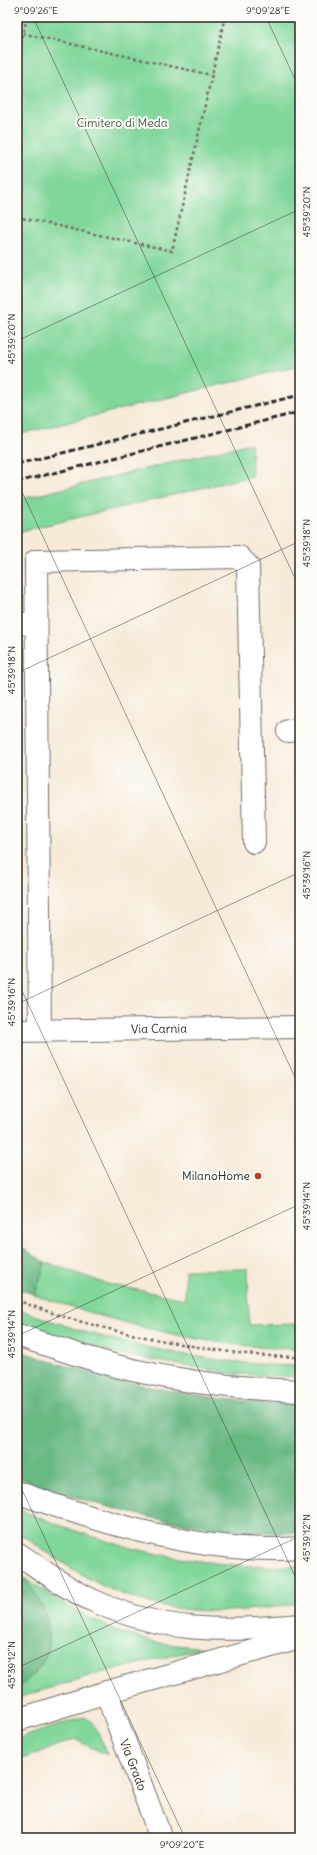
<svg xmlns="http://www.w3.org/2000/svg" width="317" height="1855" font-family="Delius,sans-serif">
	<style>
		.green { fill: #81d79a; stroke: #568162 }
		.forest { fill: #68b882; stroke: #4a7256 }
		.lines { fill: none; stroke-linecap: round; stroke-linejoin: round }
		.minor-casing { stroke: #726e68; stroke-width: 24 }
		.highway-casing { stroke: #726e68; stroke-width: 24 }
		.path { stroke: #726e68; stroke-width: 2.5; stroke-dasharray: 3 3; stroke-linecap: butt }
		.minor { stroke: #fff; stroke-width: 22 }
		.highway { stroke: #fff; stroke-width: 22 }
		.rail { stroke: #2b2b2b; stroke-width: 3; stroke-dasharray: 6 3; stroke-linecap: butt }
		.ticks { fill: none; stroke: #2b2b2b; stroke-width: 1; stroke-opacity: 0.45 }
		.poi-dot { fill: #c8321e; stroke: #fdfcf7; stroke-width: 1.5 }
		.labels { text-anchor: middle; stroke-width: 4; stroke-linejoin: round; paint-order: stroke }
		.park-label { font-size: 12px; fill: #455f4c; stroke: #fdfcf7 }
		.street-label { font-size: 12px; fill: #2b2b2b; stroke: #fdfcf7 }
		.poi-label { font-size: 12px; fill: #2b2b2b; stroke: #fdfcf7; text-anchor: end }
		.neatline { fill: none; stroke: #2b2b2b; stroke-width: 1.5 }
		.ticks-label { font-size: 10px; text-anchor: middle; fill: #2b2b2b }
	</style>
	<rect width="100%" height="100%" fill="#fdfcf7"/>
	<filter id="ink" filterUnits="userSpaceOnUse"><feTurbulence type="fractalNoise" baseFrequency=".025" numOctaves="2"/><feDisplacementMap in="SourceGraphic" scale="8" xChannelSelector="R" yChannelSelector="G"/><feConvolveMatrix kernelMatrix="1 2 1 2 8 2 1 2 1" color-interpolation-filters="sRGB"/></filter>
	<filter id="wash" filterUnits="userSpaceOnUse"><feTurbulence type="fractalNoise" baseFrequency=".012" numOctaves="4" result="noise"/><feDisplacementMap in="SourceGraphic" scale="16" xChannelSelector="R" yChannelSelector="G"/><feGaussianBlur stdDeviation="0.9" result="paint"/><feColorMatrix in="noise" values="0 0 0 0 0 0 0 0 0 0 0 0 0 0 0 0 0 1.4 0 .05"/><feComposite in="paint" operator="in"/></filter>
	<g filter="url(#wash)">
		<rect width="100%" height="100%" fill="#f7ead8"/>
		<g class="green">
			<polygon points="17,17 300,17 300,365 17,435"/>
			<polygon points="251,443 252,476 17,532 17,500"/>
			<path d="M45,1262l62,22 78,15v-29l63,-1 1,56 51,-1v25c-90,-1 -180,-25 -265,-54z"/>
			<path d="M17,1309c25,8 50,18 75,25 68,18 138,31 208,32v11l-65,-3 -103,-17 -53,-13 -62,-21z"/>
			<path d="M17,1509c39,15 78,30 119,40 53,13 110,19 164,17v37c-64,11 -125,14 -186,-12 -33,-14 -67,-39 -97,-59z"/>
			<polygon points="24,1578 76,1611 121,1633 159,1643 204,1648 96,1674 17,1698 17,1689 41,1666 37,1596"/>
			<path d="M83,1717c13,2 19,27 24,38l-33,-16 -57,22v-22z"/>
		</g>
		<g class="forest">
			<polygon points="17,1245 45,1262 35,1295 17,1288"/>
			<path d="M17,1350c91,32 187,51 283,55v128c-98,1 -192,-21 -283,-56z"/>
			<path d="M17,1574c19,11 35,48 32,71 -3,18 -18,34 -32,44z"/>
		</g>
	</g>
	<g filter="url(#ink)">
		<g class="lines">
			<g class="minor-casing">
				<g id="minor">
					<polyline points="17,624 36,623"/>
					<polyline points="288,731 300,730"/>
					<polyline points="40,1030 36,561 239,557 248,566 254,842"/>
					<path id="s1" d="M17,1031l283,-4"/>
					<path d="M17,1335c40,13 79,27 120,36 53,12 108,18 163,20"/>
					<polyline points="161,1838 113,1711 107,1692 300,1638"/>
				</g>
			</g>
			<g class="highway-casing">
				<g id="highway">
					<path d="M17,1492c87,32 190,63 283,56"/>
					<path d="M17,1553c24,16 48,35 75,47 70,33 132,32 208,25"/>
					<polyline points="17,1720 107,1692"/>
				</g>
			</g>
			<g class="path">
				<polyline points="17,32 211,75"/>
				<polyline points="17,61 27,17"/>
				<polyline points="17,217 172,251 225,17"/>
				<path d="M17,1300c49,20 101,32 153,42 43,8 86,15 130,15"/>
			</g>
			<use href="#minor" class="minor"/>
			<use href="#highway" class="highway"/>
			<g class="rail">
				<polyline points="17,464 300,395"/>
				<polyline points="17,482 300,412"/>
			</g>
		</g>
	</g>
	<path class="ticks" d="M33,17l267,572M266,17l34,73M17,341l283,-132M17,481l283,607M17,673l283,-132M17,980l283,607M17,1004l283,-132M17,1336l283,-132M17,1479l168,359M17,1668l283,-132"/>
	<circle class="poi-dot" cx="258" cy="1176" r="4"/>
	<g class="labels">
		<g class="park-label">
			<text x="122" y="127">Cimitero di Meda</text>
		</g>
		<g class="street-label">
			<text dy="4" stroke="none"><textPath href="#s1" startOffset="142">Via Carnia</textPath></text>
			<text transform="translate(133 1765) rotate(69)" y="4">Via Grado</text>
		</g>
		<g class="poi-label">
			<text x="250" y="1180">MilanoHome</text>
		</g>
	</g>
	<rect width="317" height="1855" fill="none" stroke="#fdfcf7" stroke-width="44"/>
	<rect x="22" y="22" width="273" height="1811" class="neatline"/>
	<g class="ticks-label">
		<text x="36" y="14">9°09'26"E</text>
		<text x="268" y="14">9°09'28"E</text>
		<text transform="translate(306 212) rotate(-90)" y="4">45°39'20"N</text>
		<text transform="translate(11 339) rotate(-90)" y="4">45°39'20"N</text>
		<text transform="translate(306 543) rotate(-90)" y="4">45°39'18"N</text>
		<text transform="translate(11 670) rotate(-90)" y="4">45°39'18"N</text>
		<text transform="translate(306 875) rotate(-90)" y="4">45°39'16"N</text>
		<text transform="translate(11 1002) rotate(-90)" y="4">45°39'16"N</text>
		<text transform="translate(306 1206) rotate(-90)" y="4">45°39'14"N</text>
		<text transform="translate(11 1334) rotate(-90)" y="4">45°39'14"N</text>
		<text transform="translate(306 1538) rotate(-90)" y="4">45°39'12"N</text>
		<text transform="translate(11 1665) rotate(-90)" y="4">45°39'12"N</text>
		<text x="182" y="1848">9°09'20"E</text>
	</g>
</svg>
